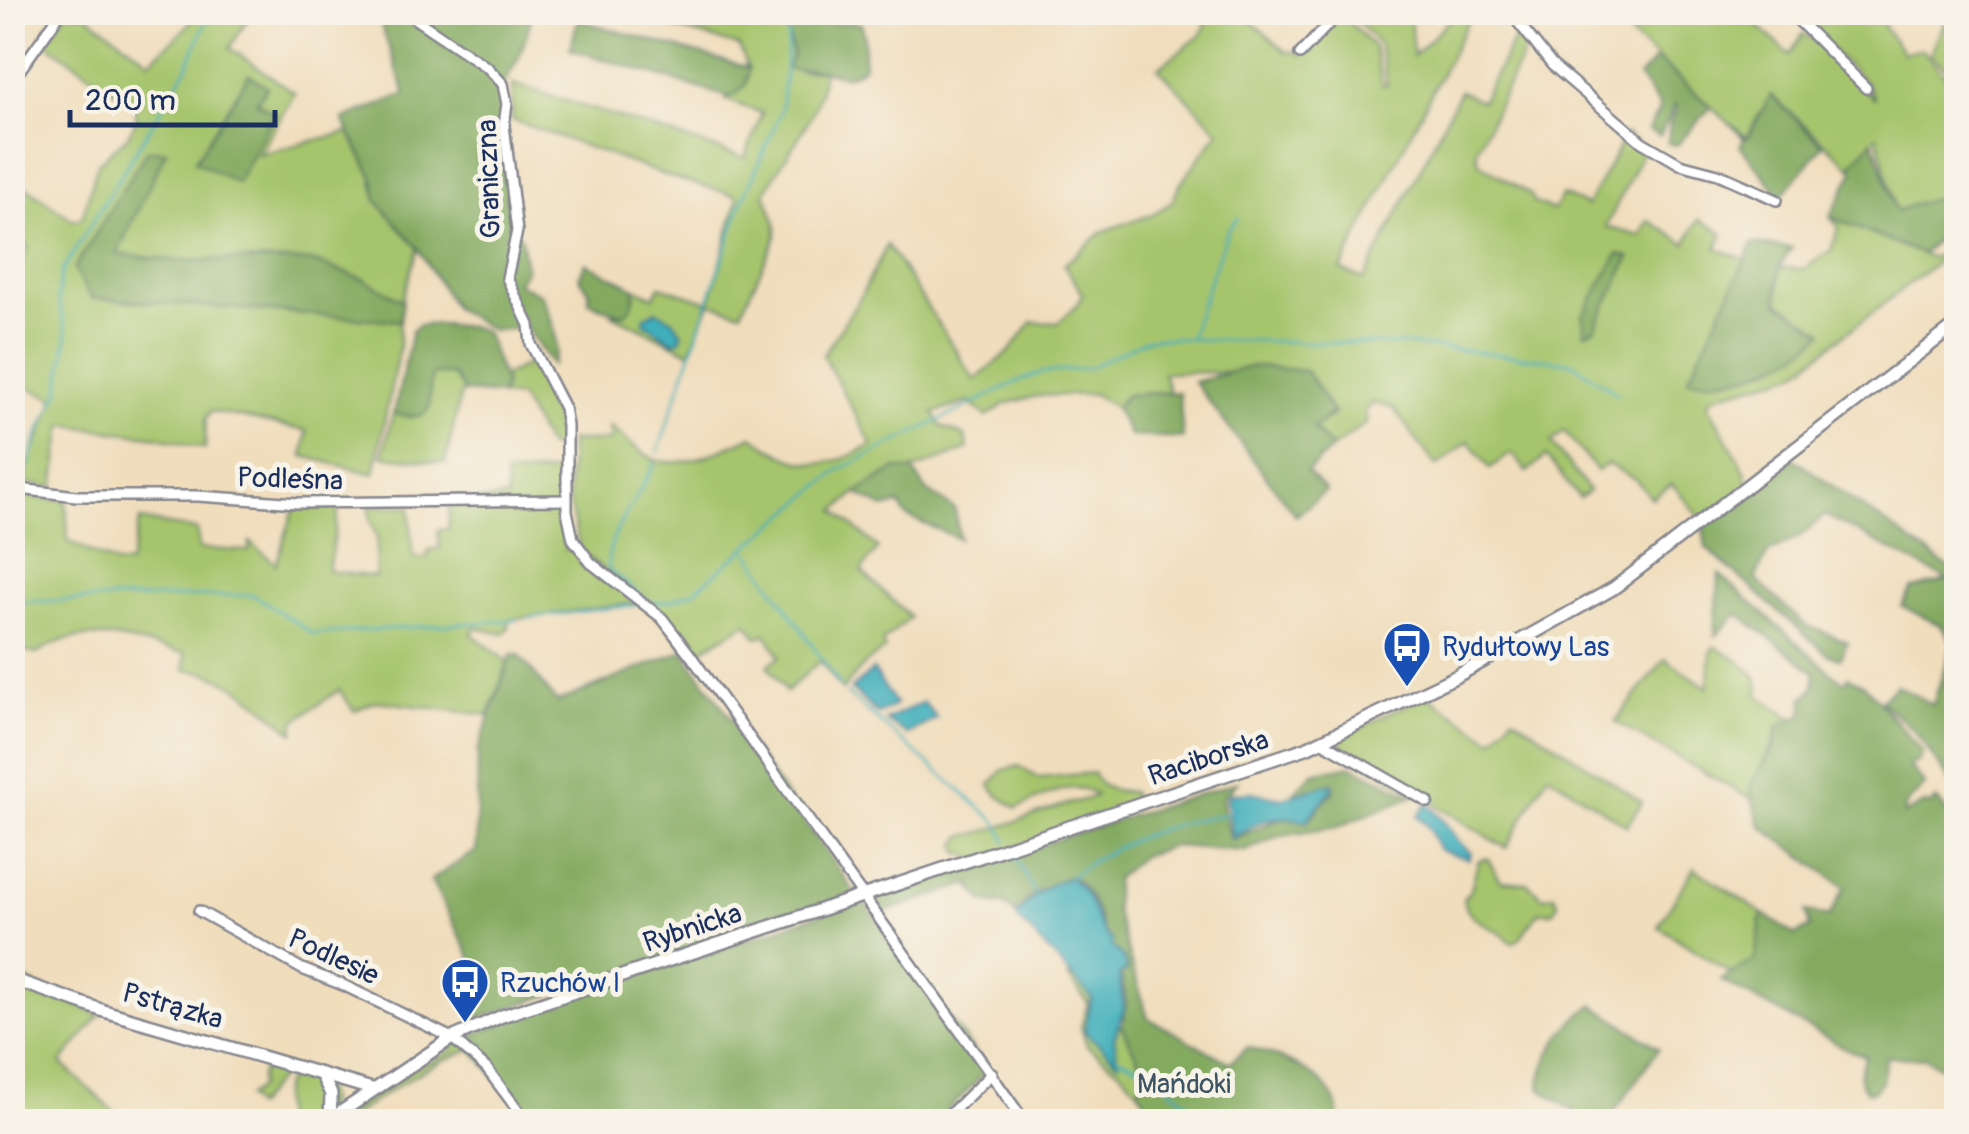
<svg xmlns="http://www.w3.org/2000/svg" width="1969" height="1134" font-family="Pangolin,sans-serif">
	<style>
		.green { fill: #a6c46c; stroke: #607a65; stroke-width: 2.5 }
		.forest { fill: #84aa60; stroke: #506c5f; stroke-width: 2.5 }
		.water { fill: #40afbb; stroke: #2e6f8c; stroke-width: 2.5 }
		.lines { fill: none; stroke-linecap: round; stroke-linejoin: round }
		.stream { stroke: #40afbb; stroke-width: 2.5 }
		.minor-casing { stroke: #86868d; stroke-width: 14 }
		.major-casing { stroke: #86868d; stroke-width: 16 }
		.minor { stroke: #fff; stroke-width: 9 }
		.major { stroke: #fff; stroke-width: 11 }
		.labels { text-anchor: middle; stroke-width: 10; stroke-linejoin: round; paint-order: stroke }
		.street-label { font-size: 28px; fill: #1b2f5e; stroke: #f7f3e8 }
		.transit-label { font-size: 28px; fill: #164399; stroke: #f7f3e8; text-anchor: start }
		.park-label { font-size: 28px; fill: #3e5462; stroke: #f7f3e8 }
	</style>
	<rect width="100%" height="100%" fill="#f7f3e8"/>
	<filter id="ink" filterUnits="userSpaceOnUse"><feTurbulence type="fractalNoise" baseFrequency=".01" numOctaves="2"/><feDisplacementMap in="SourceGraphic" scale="20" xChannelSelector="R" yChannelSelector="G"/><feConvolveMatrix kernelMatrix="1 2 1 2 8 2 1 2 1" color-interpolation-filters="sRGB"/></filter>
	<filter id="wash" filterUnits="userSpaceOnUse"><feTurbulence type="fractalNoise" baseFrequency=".0048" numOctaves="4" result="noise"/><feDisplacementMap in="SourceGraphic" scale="40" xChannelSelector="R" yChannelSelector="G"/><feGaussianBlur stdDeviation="2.25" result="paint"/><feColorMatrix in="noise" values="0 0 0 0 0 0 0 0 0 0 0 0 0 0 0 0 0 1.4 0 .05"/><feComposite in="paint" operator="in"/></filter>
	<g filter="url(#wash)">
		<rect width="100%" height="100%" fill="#f0ddbc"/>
		<g class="green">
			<path d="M66,13h18l66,48 35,-32 11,-16h55l-21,35 65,45 -36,61 90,-22 24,46 4,23 41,47 -18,58 -1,42 -25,126 -71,-18 4,-25 -96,-20 -5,7 -1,31 -46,-12 -96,-12 -9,63 -34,-6c11,-29 27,-54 34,-84l-41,-17v-99l15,-35 -15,-9 -1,-61 61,43 9,-2 16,-55 29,-26 10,-18 -3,-14 -88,-62z"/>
			<path d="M619,13h169l4,46 9,12 22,-1c-1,46 -39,84 -58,123l11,31v13l-35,75 -31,-9 -20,49 -77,-37 12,-2 10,-16v-9l19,9 6,-11 50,16 28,-104 -3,-3 -68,-19 -155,-56 1,-36 232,74 17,-45 -36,-13c27,-17 26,-25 13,-54z"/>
			<path d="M1200,13h42l44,39 10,-1 5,4 41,-40 32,32 8,38 5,-1 -8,-39 -29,-32h60l3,43 43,-43h16l-131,257 23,10 96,-189 21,10 35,-65 12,8 -52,107 3,12 52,32 3,8 19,7 10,-15 24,11 39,-72 18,15 -38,78 34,9 8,-16 38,24 13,-25 24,14 -6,16 28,10 9,7 50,3 27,-19 8,-22 -9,-11 99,40 17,-2 -152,119 -73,20 -14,8 39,71 2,13 -45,35 -31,-37 -20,14 -16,-18 -29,-16 -10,7 -33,-40 -13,11 38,49 -10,7 -33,-42 -19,16 -15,-19 -22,15 -21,-27 -33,25 -43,-58 -20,-5 -8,8 2,12 -35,25 -19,-19 21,-15 -28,-43 -143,2 6,19 -42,3 -12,13 -22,-14 -55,2 -33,8 -18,13 -18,-15 -35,11 7,13 24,10 3,13 -55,21 -17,-1 -40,24 -20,18 42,37 -17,23 49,46 -28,25 3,7 -18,13 -25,28 -22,-29 -34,31 -18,-27 12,-9 -14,-22 -9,3 -10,-14 -56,33 -29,-38 -82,-68 -12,-53 2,-56h41l-2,-15c14,11 30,27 45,33 30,12 72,-12 99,-23 44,32 70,37 119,9l-49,-90 37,-57 27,-53 88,135 35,-29 22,-29 26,1 19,-18 6,-11 -19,-29 39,-34 48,-16 21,-13 7,-16 40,-55 -61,-63 42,-32 6,-11z"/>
			<polygon points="1606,13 1744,13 1790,55 1803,34 1821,44 1875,100 1867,83 1792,13 1895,13 1883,26 1903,53 1922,49 1956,88 1956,214 1896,211 1877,136 1850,166 1771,95 1746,138"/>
			<polygon points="1945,22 1956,31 1956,77 1930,54"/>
			<polygon points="535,361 561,413 561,449 548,447 520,398 501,396 503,376"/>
			<polygon points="446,373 455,377 465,392 461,393 445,463 382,456 394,410 395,414 412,417 429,408 431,378 433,374"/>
			<path d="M561,472l4,78 7,-6 66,59 -129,17v8l-6,6 -28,-7 -3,7 36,28 -19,53 -113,-14 -22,10 -15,-21 -44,31 -1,12c-30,-25 -67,-63 -109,-63v-17c-48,-9 -106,-32 -148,1l-24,-5 -1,-155 54,7 2,40 48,23 13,1 11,-45 57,10 2,19 50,2 1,-9 26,22 19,-57h44l-11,64 47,6 2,-40 -7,-18v-13h40l3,52 15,-1v-7l12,-2 -2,-18 10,-1 2,-27 57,-4 -2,-23z"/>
			<path d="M1715,646c19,13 48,23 43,49l36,24 -16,8c-4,29 -29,45 -25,73l-138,-78 50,-63 43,29 3,-35z"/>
			<polygon points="1426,695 1493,740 1513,716 1642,802 1627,826 1548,774 1506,848 1340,746 1343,736"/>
			<path d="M1019,766l19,12 55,-5c8,17 20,18 39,19l3,16 -158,52 -18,-8 -2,-7 6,-9c36,-6 68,-21 102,-31 12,-4 20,-4 31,-10 -24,-18 -54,4 -79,13l-19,-12 -8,-11 13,-15z"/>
			<path d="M1487,858l14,23 26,2 16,14 11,-2 4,9 -5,8h-14l-20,27 -7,4c-16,-18 -44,-20 -49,-44l8,-10 7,-28z"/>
			<polygon points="1694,868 1762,913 1755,959 1732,974 1658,926"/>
			<polygon points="12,974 100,1015 61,1063 114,1112 105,1121 13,1121"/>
			<polygon points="1067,976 1082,983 1093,998 1085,1031 1117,1061 1114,1038 1119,1025 1122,1027 1145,1073 1138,1090 1122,1072 1087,1046 1081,1027 1088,1003"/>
			<path d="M463,1038l11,11c-48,14 -88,44 -129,72l-11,1 73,-51 37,-16z"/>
			<path d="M273,1064l8,7 -1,6 -25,30 -8,-10 13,-11c-2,-11 3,-18 13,-22z"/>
			<path d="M297,1072c25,7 43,25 21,49l-35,1c-1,-19 -6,-39 14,-50z"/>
		</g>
		<g class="forest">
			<path d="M414,12l119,1 -13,42 -19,34 12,141 8,7 5,33 -9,13 24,11c8,19 23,52 11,71l-26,-37 -34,2 -38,-22 -36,-60 -41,-47 -4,-24 -29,-55v-3l62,-25 -27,-74z"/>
			<path d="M788,13h34l6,10h33l3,10v33c-16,16 -25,7 -45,4 -11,-2 -21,1 -33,-1l7,-13 -5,-24z"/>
			<polygon points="578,20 749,68 746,84 736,95 728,97 570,49"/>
			<polygon points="1656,59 1711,107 1677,145 1668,143 1670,123 1677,108 1675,105 1660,136 1648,130 1660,108 1639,77"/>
			<polygon points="249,74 267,87 257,102 275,113 237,183 195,161"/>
			<polygon points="1771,95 1823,145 1781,197 1740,146 1744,139 1733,126 1747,138"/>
			<polygon points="1873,140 1896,211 1932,198 1956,212 1943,234 1922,254 1830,217 1854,170 1850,166"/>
			<polygon points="147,150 166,151 117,254 171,260 312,261 363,279 403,301 400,321 91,298 74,269"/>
			<path d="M1753,244l39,4 -13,19 -1,35 46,30c-33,34 -89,53 -136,47z"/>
			<polygon points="1618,254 1630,257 1595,328 1585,333 1583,316"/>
			<path d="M586,263l49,25c-2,41 -25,21 -46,14v-11l-10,-14z"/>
			<path d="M433,324l40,3 12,5 20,51 -3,12 -37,-3 -13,-18h-19c-11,23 13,50 -39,40l18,-83 7,-6z"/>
			<polygon points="1253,366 1306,371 1333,412 1313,429 1332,448 1307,472 1326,491 1296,516 1194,382"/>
			<polygon points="1179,392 1183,438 1130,436 1115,408 1126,395"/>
			<polygon points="1793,458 1956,573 1956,780 1952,784 1914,730 1881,701 1896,685 1933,705 1953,642 1941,626 1902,606 1912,589 1948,580 1825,515 1799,537 1768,553 1755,579 1805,625 1848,642 1840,658 1829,655 1706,548 1703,527"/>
			<polygon points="896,469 913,470 927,491 955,509 959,539 906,516 899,504 884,508 856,493"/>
			<path d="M1719,574l116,102 9,6 4,-5 17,8 58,68 -5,9 -9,3 16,20 -19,20 -2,10 20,-11 7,1 6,-5 13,16h6v260l-30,-18 -40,-1 -4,25 -8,9 -7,1c-12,-14 -7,-21 -1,-36l-17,-6 -128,-70 34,-21 7,-46 33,22 15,-8 -4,-16 23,6 16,-30 -84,-61 -10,-32 1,-12 23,-37 3,-19 26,-13v-16l10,-8 1,-17 -77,-58 -23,22z"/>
			<polygon points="683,651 856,894 476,1019 473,1014 490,994 431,880 476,851 478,751 511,655 519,655 557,702"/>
			<path d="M1351,765l62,31 -76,31 -61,10 -30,14 -74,-5 -30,10 -27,23v31l33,108 82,45 18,-16c32,9 96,33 90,74h-179l-21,-31 7,-17 -23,-46 4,-24 -5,-29 7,-3c-3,-14 -11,-15 -18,-26 -16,-26 -10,-47 -40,-69l-36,17 -18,21 -11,-9 -21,-3 -15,-18 -85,28 -7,-10 2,-6 358,-114 -15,17 9,41 53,-24 23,6 27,-32 -1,-7 -42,13 22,-23z"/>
			<polygon points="863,900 988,1070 937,1121 532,1121 463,1038 569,998"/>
			<path d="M1593,1005l66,43 -51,73h-21l-47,-33c1,-31 28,-67 53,-83z"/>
		</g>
		<g class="water">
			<polygon points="657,311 673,320 682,333 680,340 674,342 644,322 645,317"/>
			<polygon points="873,670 896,705 878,714 851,689"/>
			<polygon points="923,702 937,718 907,735 886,720"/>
			<path d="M1332,783l1,5 -27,33c-31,-9 -46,-1 -73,17l-6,-39 4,-6 21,-1 30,6z"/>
			<path d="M1427,804c22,17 24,34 44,49l-2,6 -30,-9 -12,-24 -10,-10z"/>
			<path d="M1069,878c28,18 23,49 43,62l-1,6 13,13 3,11 -8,5 5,34 -10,29 4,24 -34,-31 8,-33 -76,-82c16,-18 29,-33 53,-38z"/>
		</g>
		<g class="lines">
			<g class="stream">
				<polyline points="1190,336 1228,229 1238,218"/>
				<polyline points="658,452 740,207 781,111 791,12"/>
				<path d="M655,462c-13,34 -52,72 -46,108l41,33 19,-2 24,-9 146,-122 178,-88 23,-9 48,-5 57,-28 12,-2 254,7 160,17 47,32"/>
				<polyline points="22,486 39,432 60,391 67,335 58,298 61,273 186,69 210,12"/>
				<polyline points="746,548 841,687"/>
				<polyline points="12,550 22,494"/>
				<polyline points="12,602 254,595 313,634 517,620"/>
				<polyline points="528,618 637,605"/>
				<polyline points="846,693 997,822 1007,842"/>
				<polyline points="1014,854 1035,894"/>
				<path d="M1069,878c42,-34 106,-58 160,-64"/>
				<polyline points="1117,1057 1154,1073 1201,1115 1202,1122"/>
			</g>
		</g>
	</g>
	<g filter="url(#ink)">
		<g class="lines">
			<g class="minor-casing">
				<g id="minor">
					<polyline points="370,12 387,12"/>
					<polyline points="405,12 488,68 503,84 507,104 504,125 517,231 507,278 529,325 531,344 564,408 567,426 567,511 573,539 591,563 662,618 691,656 1025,1122"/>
					<polyline points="1510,12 1552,65 1642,142 1680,164 1718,174 1777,200"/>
					<polyline points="1790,12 1866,88"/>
					<polyline points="1300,54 1340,12"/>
					<polyline points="12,81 61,12"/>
					<polyline points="12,488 76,496 198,496 299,503 566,500"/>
					<polyline points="1321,741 1428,802"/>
					<polyline points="199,911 302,969 343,985 452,1038 487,1069 527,1122"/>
					<polyline points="942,1122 992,1073"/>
				</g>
			</g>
			<g class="major-casing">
				<g id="major">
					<polyline points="12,979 104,1011 372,1089"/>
					<polyline points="321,1074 331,1094 330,1119"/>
					<polyline points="326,1122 452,1038 502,1016 1306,748 1457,676 1614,588 1956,325"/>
				</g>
			</g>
			<use href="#minor" class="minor"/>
			<use href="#major" class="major"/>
		</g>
	</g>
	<defs>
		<g id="bus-pin" transform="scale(2.5)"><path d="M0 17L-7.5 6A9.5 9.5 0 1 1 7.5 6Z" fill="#1a4fb4" stroke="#f7f3e8"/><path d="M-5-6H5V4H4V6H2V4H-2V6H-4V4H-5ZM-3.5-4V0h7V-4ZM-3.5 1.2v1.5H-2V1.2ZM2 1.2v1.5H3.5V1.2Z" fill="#fff"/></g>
	</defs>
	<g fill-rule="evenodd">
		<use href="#bus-pin" x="1407" y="646"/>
		<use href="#bus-pin" x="465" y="982"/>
	</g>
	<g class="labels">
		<g class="street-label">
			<text transform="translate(488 179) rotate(-92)" y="10">Graniczna</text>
			<text transform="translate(290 478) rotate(2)" y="10">Podleśna</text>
			<text transform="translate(1208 757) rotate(-18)" y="10">Raciborska</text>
			<text transform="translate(692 927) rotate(-18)" y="10">Rybnicka</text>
			<text transform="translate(334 956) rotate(25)" y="10">Podlesie</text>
			<text transform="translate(173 1005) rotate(16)" y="10">Pstrązka</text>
		</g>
		<g class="transit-label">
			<text x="1442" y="656">Rydułtowy Las</text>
			<text x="500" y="992">Rzuchów I</text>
		</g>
		<g class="park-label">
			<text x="1184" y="1093">Mańdoki</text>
		</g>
	</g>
	<rect width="1969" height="1134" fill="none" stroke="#f7f3e8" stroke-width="50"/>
	<path d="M70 110v15h205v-15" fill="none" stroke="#1b2f5e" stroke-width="5"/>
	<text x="85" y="110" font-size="30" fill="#1b2f5e" stroke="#f7f3e8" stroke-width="8" paint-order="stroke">200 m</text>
</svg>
